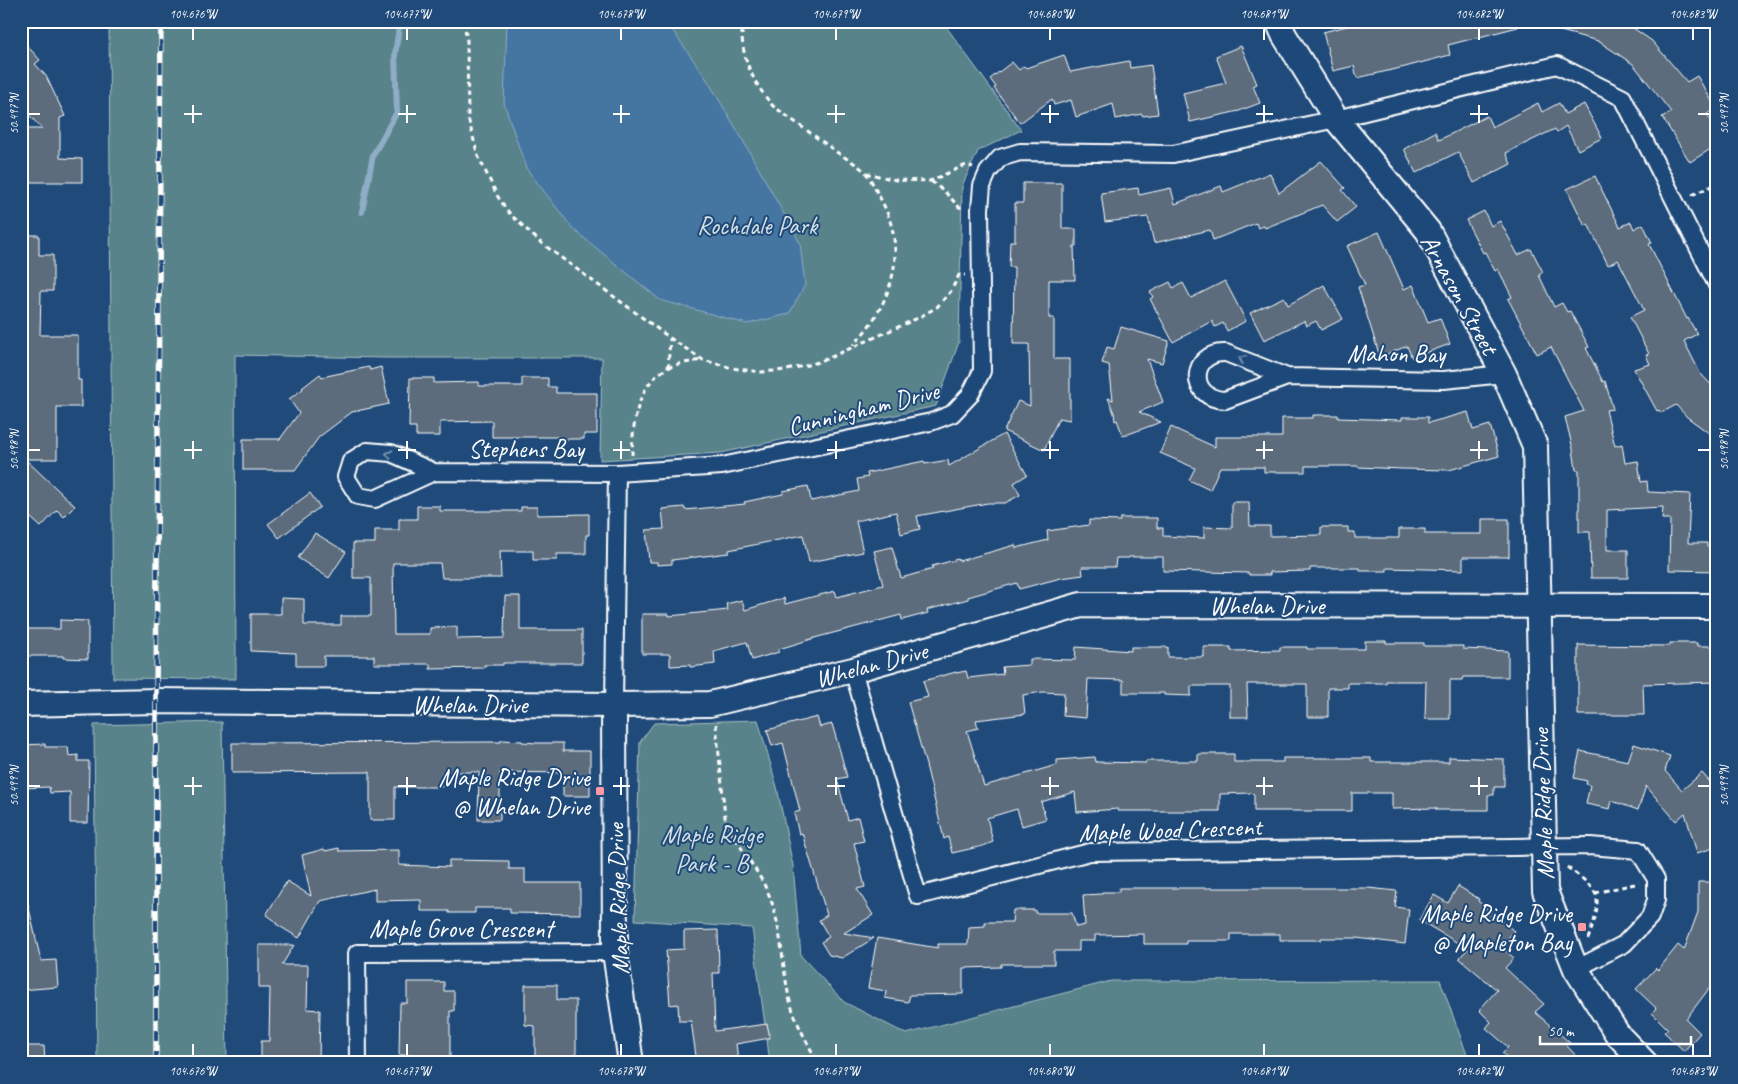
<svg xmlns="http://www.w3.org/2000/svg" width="1738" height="1084" font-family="Caveat,sans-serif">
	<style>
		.green { fill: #58838a; stroke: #acc1c4 }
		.water { fill: #4576a2; stroke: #8fadc7 }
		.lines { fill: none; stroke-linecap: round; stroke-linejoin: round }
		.stream { stroke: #8fadc7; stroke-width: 6 }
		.building { fill: #5c6c7c; stroke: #fff }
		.street-casing { stroke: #fff; stroke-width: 20 }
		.secondary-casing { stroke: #fff; stroke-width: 28 }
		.path { stroke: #fff; stroke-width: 3; stroke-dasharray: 5 4; stroke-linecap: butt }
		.street { stroke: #1f4a7a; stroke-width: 16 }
		.secondary { stroke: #1f4a7a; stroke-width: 24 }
		.rail-casing { stroke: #fff; stroke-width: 5.5 }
		.rail { stroke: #1f4a7a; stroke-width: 4; stroke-dasharray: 11; stroke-linecap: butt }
		.oneway { stroke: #7992af }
		.ticks { fill: none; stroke: #fff; stroke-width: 2 }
		.poi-dot { fill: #ff9aa2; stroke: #1f4a7a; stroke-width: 2 }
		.labels { text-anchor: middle; stroke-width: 4; stroke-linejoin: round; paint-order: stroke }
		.park-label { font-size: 25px; fill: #d5e0e2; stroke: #1f4a7a }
		.street-label { font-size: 25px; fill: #fff; stroke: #1f4a7a }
		.poi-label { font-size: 25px; fill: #fff; stroke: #1f4a7a; text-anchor: end }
		.neatline { fill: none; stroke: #fff; stroke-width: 2 }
		.ticks-label { font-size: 12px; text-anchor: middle; fill: #fff }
	</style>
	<rect width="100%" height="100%" fill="#1f4a7a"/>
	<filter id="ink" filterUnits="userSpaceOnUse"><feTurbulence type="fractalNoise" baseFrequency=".02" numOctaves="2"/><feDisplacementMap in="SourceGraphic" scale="10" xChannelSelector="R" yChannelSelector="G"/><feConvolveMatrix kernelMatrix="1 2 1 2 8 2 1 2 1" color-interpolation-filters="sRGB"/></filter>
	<g filter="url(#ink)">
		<g class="green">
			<polygon points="109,21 942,21 1021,130 978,151 962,186 959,342 936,406 721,453 600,460 602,358 385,358 235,355 236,679 113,678"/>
			<polygon points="758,720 777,787 793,866 801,956 844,1002 906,1034 1111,981 1440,980 1470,1063 770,1063 752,928 635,920 640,742 654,723"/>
			<polygon points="222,722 227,1063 97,1063 94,725"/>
		</g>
		<polygon class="water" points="507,21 666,21 706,78 740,135 800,243 805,285 789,314 747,324 660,300 573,229 526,168 504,103"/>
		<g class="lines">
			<polyline class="stream" points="362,212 373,155 397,112 395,54 400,21"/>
		</g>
		<g class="building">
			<polygon points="1381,21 1517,21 1518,27 1448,45 1450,55 1405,67 1357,78 1354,66 1333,71 1323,32 1363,22 1364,26"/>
			<polygon points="1546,21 1623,21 1652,41 1687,82 1697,76 1716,108 1707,114 1717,130 1717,145 1690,162 1662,117 1671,112 1633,64 1598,41 1546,27"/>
			<polygon points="21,39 40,60 35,64 46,76 65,116 60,118 60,158 82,159 82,182 21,182 21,129 42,129 21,106"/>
			<polygon points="1241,46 1257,84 1253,86 1260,103 1239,111 1190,122 1183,93 1226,83 1216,56"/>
			<polygon points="1064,55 1070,72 1129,61 1130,68 1151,65 1158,114 1143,116 1142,114 1116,119 1113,104 1076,117 1071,100 1054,105 1052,99 1020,123 994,88 996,87 990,79 1012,62 1019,70 1024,66 1026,68"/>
			<polygon points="1538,103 1542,112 1559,103 1565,114 1584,104 1602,138 1578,150 1566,126 1557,132 1555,129 1506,153 1511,164 1474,183 1458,152 1416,173 1404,149 1435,132 1439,140 1487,116 1492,127"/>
			<polygon points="1321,161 1345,188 1342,190 1356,207 1337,222 1322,205 1265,228 1264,226 1258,228 1256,223 1213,240 1210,230 1154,243 1148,217 1105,222 1101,193 1138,188 1139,195 1171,188 1175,204 1221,186 1223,192 1270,173 1279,193"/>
			<polygon points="1595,176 1620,227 1631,222 1634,229 1643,224 1652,243 1649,244 1687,319 1688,318 1697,334 1684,341 1700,373 1717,391 1717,439 1687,417 1676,405 1661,413 1659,410 1657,411 1634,369 1650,364 1646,355 1649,354 1630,317 1644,310 1618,260 1608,265 1588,224 1585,226 1567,189"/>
			<polygon points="1023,183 1062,183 1062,229 1076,229 1076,246 1074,246 1075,280 1049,280 1049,318 1054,318 1054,359 1070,359 1070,420 1059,418 1044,450 1004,431 1018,401 1030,406 1029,344 1013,344 1014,267 1009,267 1010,241 1015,241 1015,203 1023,203"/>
			<polygon points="1484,211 1491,226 1500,221 1518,255 1531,249 1543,272 1539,275 1554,307 1562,303 1567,312 1570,311 1589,347 1586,348 1603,382 1605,381 1613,409 1606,410 1615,446 1622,444 1625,463 1638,461 1641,482 1647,481 1648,492 1690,494 1688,543 1707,543 1707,547 1717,547 1717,571 1669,570 1670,519 1662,519 1663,507 1607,510 1607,550 1628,550 1628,578 1591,578 1590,532 1579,532 1579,470 1576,470 1573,449 1565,417 1584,411 1551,347 1537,354 1508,299 1512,297 1498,269 1495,271 1485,252 1483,253 1466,220"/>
			<polygon points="1379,232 1404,289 1413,285 1428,322 1440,318 1450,344 1412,358 1407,346 1380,357 1358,287 1365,285 1347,246"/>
			<polygon points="21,235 39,235 39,255 53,255 53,291 41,291 40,335 78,335 78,380 81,380 81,407 57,407 57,459 25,459 75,506 64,517 57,510 41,527 21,509 21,304 23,304 23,272 21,272"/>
			<polygon points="1225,281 1246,321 1227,331 1223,323 1215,327 1212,321 1173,342 1150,299 1153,297 1150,292 1170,282 1173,288 1183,283 1191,298"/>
			<polygon points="1324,285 1343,319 1321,330 1316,321 1306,326 1304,321 1264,340 1250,313 1284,297 1288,305"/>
			<polygon points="1121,327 1169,341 1162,363 1147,359 1163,402 1139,412 1161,422 1123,436 1117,420 1115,421 1114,413 1108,398 1113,400 1109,365 1102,363 1107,347 1114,349"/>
			<polygon points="369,367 370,370 381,367 389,404 352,412 319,437 295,470 243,470 243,439 280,439 299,413 289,399 303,389 302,388 320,374 322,377"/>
			<polygon points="410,378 434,378 434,383 479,382 479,386 522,386 522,378 548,378 548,387 556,387 556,393 597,393 597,434 584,434 584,439 559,439 559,437 492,437 492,421 440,422 440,436 416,436 416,427 409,427"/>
			<polygon points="1468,412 1473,430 1490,425 1499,456 1449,470 1402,469 1358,467 1358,466 1305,466 1305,472 1264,472 1264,467 1220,467 1210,490 1189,480 1195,468 1160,453 1171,427 1215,447 1215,437 1282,437 1282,418 1313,418 1313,415 1338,415 1338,418 1402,420 1402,417 1428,417 1428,423"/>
			<polygon points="1004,434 1027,475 1014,483 1020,495 1005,503 988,503 917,516 920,529 901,534 896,512 856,521 863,552 809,562 803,535 729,550 729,553 672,560 672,564 657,565 657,562 649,562 646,530 664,529 662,509 684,507 685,510 745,504 744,502 783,494 783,491 808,486 811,501 859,491 857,479 868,477 867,473 924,461 925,464 948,460 949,466"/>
			<polygon points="310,493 320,507 279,538 268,524"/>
			<polygon points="1232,502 1249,502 1250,526 1270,526 1270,536 1321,535 1321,527 1348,527 1348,532 1355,532 1355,538 1399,538 1399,529 1425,529 1425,534 1482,534 1482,519 1509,519 1509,557 1463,557 1463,570 1387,568 1387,571 1360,571 1360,568 1310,568 1310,571 1270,572 1270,575 1249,575 1249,573 1163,571 1163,557 1129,557 1129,558 1116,558 1115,567 1082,567 1083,575 1061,578 1019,589 1017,583 968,597 968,599 927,610 928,613 902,620 901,615 818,637 779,649 779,652 752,660 747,642 714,651 715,664 690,667 690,665 670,666 670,654 642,654 642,614 669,614 669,616 728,610 726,604 742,600 745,610 784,598 785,604 835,591 837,597 883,585 874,551 892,547 901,578 933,569 932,566 940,564 958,559 959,561 1015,545 1016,548 1048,540 1047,531 1089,525 1089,520 1120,521 1120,518 1157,518 1157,528 1163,528 1163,536 1204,538 1204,527 1232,528"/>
			<polygon points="417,506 440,506 440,511 521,511 521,507 537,507 537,515 589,514 589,535 586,535 586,554 557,554 557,560 533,560 533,551 500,551 501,578 442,578 440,563 393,563 394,634 430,634 430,628 457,627 457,639 504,638 505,596 520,596 520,630 582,630 582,663 503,663 503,665 484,665 484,668 430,669 430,664 374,664 374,656 324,656 324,666 296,666 296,653 251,651 251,614 281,614 281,598 304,599 304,625 341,625 341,616 371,616 371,578 353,578 353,543 375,543 375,530 399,530 399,519 417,519"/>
			<polygon points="315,533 346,552 329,578 298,558"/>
			<polygon points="60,620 88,621 88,659 63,658 63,656 21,656 21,629 60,629"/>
			<polygon points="1365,641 1386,641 1386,643 1424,643 1424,646 1463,646 1463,649 1508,651 1508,677 1463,677 1462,680 1450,680 1450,719 1425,719 1426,681 1386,681 1386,683 1348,683 1348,688 1328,688 1328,717 1307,717 1307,684 1247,684 1248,717 1230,717 1230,686 1191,686 1191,696 1164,695 1164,693 1123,693 1123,680 1088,679 1086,718 1063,716 1064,693 1043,692 1023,695 1025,714 976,720 978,728 967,731 984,786 1057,765 1057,760 1095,757 1096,762 1146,763 1146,761 1198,761 1198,754 1234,754 1234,762 1283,762 1283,758 1371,758 1371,762 1449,762 1449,757 1504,759 1504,787 1494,787 1494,795 1488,795 1488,810 1436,810 1436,808 1392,809 1392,793 1352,793 1352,811 1254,811 1254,794 1251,793 1220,794 1220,811 1118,811 1118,809 1077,812 1075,792 1041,802 1046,819 1022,826 1017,809 987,818 993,842 983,846 952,853 948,837 944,839 926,765 908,702 928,697 923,681 956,672 956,673 966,671 968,678 1003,674 1002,667 1030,665 1030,659 1075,660 1076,647 1131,651 1131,647 1168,647 1168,657 1204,657 1204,647 1231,647 1231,651 1280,650 1280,647 1307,647 1307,649 1365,649"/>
			<polygon points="1670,643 1697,643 1697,646 1717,646 1717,682 1643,684 1644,715 1578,715 1578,645 1670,646"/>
			<polygon points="817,717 820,727 832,724 840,751 847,777 837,779 848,820 858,817 864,841 854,843 865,887 857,889 873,915 844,933 874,938 842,958 829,955 821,942 829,937 819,920 827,915 802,833 799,834 794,813 800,811 783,743 772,746 767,730"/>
			<polygon points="501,740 522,741 522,742 537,743 563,743 563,751 590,751 590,796 563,796 563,773 500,772 500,820 478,820 479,772 442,772 442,787 395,787 395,820 370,820 370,772 232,773 232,743 501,742"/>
			<polygon points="45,744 45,747 68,747 69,756 78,755 78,761 89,761 88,823 70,823 70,792 50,793 49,787 21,788 21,745"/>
			<polygon points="1634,744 1670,756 1665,771 1682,790 1702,773 1717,790 1717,847 1697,853 1685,813 1676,821 1646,786 1638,810 1612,801 1610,809 1586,804 1590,785 1586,784 1587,781 1574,778 1580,751 1628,761"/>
			<polygon points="339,848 339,851 399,850 399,865 449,867 449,860 509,861 509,869 525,869 525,883 580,883 580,914 510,913 510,908 475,908 475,913 449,913 449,911 421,911 421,900 375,901 375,889 320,901 299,938 276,924 276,922 266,915 287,881 311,896 302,855 324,849 325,851"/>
			<polygon points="1698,882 1717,882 1717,978 1686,1019 1700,1033 1684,1051 1664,1032 1668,1029 1652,1013 1656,1008 1636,989 1656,968 1658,970 1678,945 1684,950 1698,912"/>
			<polygon points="1458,886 1479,899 1478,901 1514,931 1501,947 1514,958 1505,968 1544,1004 1535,1012 1570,1043 1567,1046 1583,1063 1513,1063 1502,1053 1508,1047 1486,1028 1491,1022 1479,1010 1497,990 1459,958 1468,949 1419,920 1434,895 1448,903"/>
			<polygon points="1119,888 1368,888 1397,891 1395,907 1409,909 1405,944 1356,938 1321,938 1321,940 1280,940 1280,934 1231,934 1231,941 1186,941 1186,944 1144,944 1144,934 1095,935 1095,941 1079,941 1079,951 1054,951 1054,964 1001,964 1001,967 963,968 963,994 910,995 908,1002 885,998 886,991 868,988 877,938 938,948 938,944 968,944 969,927 985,926 985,922 1012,922 1013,910 1035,910 1035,913 1072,913 1076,927 1085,925 1083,895 1102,894 1102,892 1119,892"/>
			<polygon points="28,904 41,961 56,960 58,987 21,990 21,905"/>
			<polygon points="718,930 719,973 713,973 715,1031 767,1024 770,1038 736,1044 738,1059 716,1063 697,1063 691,1021 679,1021 678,1004 670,1005 666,950 684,949 684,931"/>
			<polygon points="259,945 294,945 282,965 308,965 307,1009 320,1010 319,1063 261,1063 261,1041 269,1041 270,988 259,988"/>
			<polygon points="407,982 444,982 444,991 454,991 454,1011 450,1011 450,1063 419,1063 419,1055 399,1055 400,1003 407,1003"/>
			<polygon points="525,985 557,985 557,1000 576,1000 576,1063 535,1063 535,1026 525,1025"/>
			<polygon points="21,1046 44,1046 45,1063 21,1063"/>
		</g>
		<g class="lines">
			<g class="street-casing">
				<g id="street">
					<path d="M1287,377l-62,23c-38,-1 -35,-49 1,-47l61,24 157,3 60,-6"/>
					<polyline points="434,472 375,499 358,496 346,477 351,461 367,451 391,453 434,472 617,473 722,466 931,422 952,414 970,395 982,371 980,209 982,186 988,172 1000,158 1020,152 1173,154 1336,119 1557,65 1623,98 1717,285"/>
					<polyline points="853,670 918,896 1090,852 1590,846 1638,850 1656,879 1656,900 1650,917 1624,944 1576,969"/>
					<polyline points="614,705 617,473"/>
					<polyline points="358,1063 357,953 615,952"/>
				</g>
			</g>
			<g class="secondary-casing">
				<g id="secondary">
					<polyline points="1278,21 1284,35 1336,119 1428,231 1504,374 1535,446 1545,891 1576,969 1618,1035 1645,1063"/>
					<polyline points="21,704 156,701 614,705 710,704 853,670 1081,605 1717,606"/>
					<polyline points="614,705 615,952 631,1063"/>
				</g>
			</g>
			<g class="path">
				<polyline points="464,21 467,41 468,118 478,156 498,197 510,214 540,242 670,338 703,360 732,368 761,372 787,370 812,364 829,358 918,318 937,307 951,291 959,275 965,275"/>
				<path d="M743,21c-5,32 10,62 30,85 22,16 43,31 65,47 9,6 21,12 28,20 5,6 9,16 13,23 31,54 14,107 -26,149"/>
				<polyline points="866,173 896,180 930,181 966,165 973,167"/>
				<polyline points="931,181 946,193 959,207 964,208"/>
				<polyline points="1692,195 1717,184"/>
				<polyline points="668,368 670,339"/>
				<path d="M632,455c1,-31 4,-71 36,-87 9,-5 24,-6 34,-8"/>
				<path d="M716,724l9,93c11,29 35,53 46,83 11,31 11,65 18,97 5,23 18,45 29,66"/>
				<path d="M1567,867c8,6 17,12 24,20 13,13 2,37 -3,52"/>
				<polyline points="1595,893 1639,883"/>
			</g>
			<use href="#street" class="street"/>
			<use href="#secondary" class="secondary"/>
			<g class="rail-casing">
				<polyline id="rail" points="156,1063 156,701 161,21"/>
			</g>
			<use href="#rail" class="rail"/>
		</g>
		<defs><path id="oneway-chevron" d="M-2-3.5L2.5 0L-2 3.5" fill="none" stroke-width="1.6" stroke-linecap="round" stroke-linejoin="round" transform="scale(1.25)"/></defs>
		<g class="oneway">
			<use href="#oneway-chevron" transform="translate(1242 359) rotate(-158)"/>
			<use href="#oneway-chevron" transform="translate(389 454) rotate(-167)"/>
		</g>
	</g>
	<path class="ticks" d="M193,28v12M407,28v12M621,28v12M836,28v12M1050,28v12M1264,28v12M1479,28v12M1693,28v12M193,105v18M407,105v18M621,105v18M836,105v18M1050,105v18M1264,105v18M1479,105v18M28,114h12M184,114h18M398,114h18M613,114h17M827,114h18M1041,114h18M1256,114h17M1470,114h18M1698,114h12M193,441v18M407,441v18M621,441v18M836,441v18M1050,441v18M1264,441v18M1479,441v18M28,450h12M184,450h18M398,450h18M613,450h17M827,450h18M1041,450h18M1256,450h17M1470,450h18M1698,450h12M193,777v18M407,777v18M621,777v18M836,777v18M1050,777v18M1264,777v18M1479,777v18M28,786h12M184,786h18M398,786h18M613,786h17M827,786h18M1041,786h18M1256,786h17M1470,786h18M1698,786h12M193,1044v12M407,1044v12M621,1044v12M836,1044v12M1050,1044v12M1264,1044v12M1479,1044v12M1693,1044v12"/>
	<g class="poi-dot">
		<rect x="595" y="786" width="10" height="10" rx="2.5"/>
		<rect x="1577" y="922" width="10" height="10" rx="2.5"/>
	</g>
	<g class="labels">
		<g class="park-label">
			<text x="757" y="234">Rochdale Park</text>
			<text x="712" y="843">Maple Ridge<tspan x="712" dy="29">Park - B</tspan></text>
		</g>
		<g class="street-label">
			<text transform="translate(1460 294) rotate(61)" y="9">Arnason Street</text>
			<text x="1396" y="362">Mahon Bay</text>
			<text transform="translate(863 408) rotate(-14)" y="9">Cunningham Drive</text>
			<text x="526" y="457">Stephens Bay</text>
			<text x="1267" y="614">Whelan Drive</text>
			<text transform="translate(871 664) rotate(-15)" y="9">Whelan Drive</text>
			<text x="470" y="713">Whelan Drive</text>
			<text transform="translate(1542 804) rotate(-92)" y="9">Maple Ridge Drive</text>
			<text transform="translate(1170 829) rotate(-2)" y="9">Maple Wood Crescent</text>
			<text transform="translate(617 899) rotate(-92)" y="9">Maple Ridge Drive</text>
			<text x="461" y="937">Maple Grove Crescent</text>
		</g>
		<g class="poi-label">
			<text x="590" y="786">Maple Ridge Drive<tspan x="590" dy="29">@ Whelan Drive</tspan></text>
			<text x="1572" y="922">Maple Ridge Drive<tspan x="1572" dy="29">@ Mapleton Bay</tspan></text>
		</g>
	</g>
	<rect width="1738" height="1084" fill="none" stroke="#1f4a7a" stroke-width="55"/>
	<path d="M1540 1036v8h151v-8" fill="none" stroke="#ffffff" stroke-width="2.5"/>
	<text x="1548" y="1036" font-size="15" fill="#ffffff" stroke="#1f4a7a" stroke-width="4" paint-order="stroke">50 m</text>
	<rect x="28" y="28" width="1682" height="1028" class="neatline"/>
	<g class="ticks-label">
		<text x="193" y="18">104.676°W</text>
		<text x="407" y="18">104.677°W</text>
		<text x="621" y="18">104.678°W</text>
		<text x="836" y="18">104.679°W</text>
		<text x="1050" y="18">104.680°W</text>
		<text x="1264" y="18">104.681°W</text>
		<text x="1479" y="18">104.682°W</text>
		<text x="1693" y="18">104.683°W</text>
		<text transform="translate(1724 114) rotate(-90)" y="4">50.497°N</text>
		<text transform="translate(14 114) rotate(-90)" y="4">50.497°N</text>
		<text transform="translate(1724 450) rotate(-90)" y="4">50.498°N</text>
		<text transform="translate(14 450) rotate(-90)" y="4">50.498°N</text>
		<text transform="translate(1724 786) rotate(-90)" y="4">50.499°N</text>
		<text transform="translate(14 786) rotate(-90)" y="4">50.499°N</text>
		<text x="193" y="1075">104.676°W</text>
		<text x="407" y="1075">104.677°W</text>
		<text x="621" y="1075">104.678°W</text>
		<text x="836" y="1075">104.679°W</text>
		<text x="1050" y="1075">104.680°W</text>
		<text x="1264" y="1075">104.681°W</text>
		<text x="1479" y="1075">104.682°W</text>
		<text x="1693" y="1075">104.683°W</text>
	</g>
</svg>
